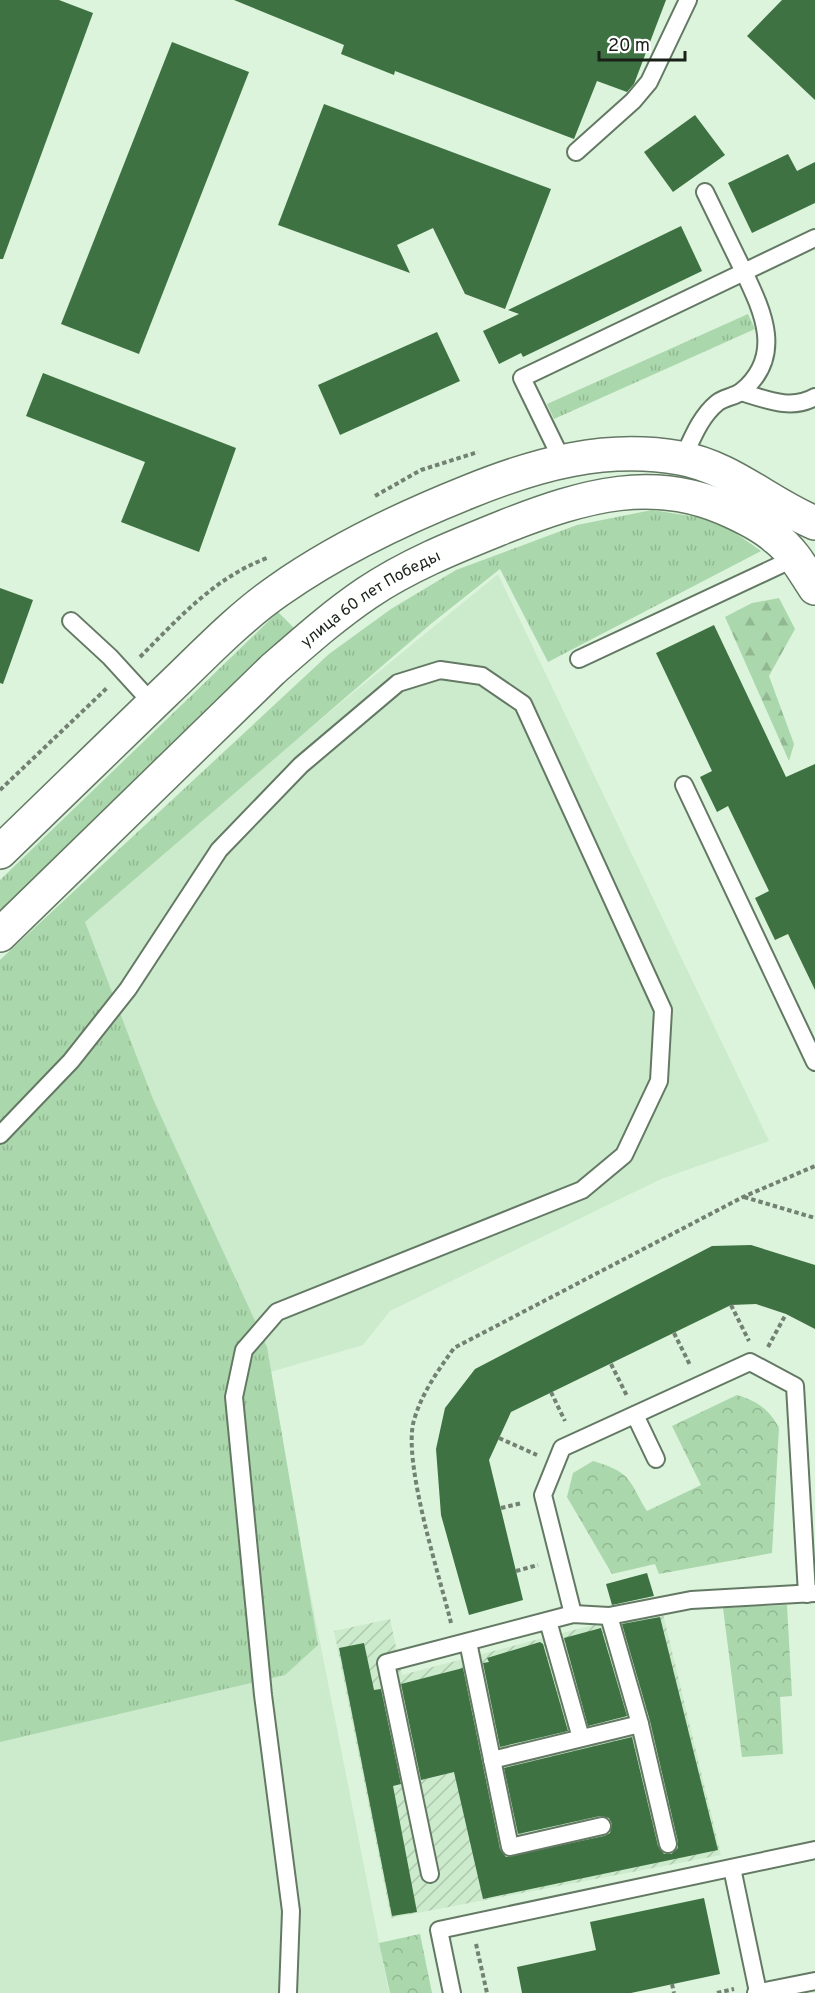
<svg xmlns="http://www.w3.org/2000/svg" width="815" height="1993" font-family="Overpass,sans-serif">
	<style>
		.built { fill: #cceacc }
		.industrial { fill: url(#industrial-furrows) }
		.grass { fill: url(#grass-tufts) }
		.forest { fill: url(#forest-firs) }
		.park { fill: url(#park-crowns) }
		.building { fill: #3e7242 }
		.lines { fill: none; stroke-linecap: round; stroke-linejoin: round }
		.service-casing { stroke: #647964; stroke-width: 20 }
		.primary-casing { stroke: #647964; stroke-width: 36 }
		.path { stroke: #728172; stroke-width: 4; stroke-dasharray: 4.5 3; stroke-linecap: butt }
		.service { stroke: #fff; stroke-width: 16 }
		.primary { stroke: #fff; stroke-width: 33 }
		.labels { text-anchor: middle; stroke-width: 6; stroke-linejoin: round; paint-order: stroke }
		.street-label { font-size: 16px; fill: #182018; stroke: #fff }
	</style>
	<defs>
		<pattern id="industrial-furrows" width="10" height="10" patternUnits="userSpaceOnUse" patternTransform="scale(1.5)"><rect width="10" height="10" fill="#cceacc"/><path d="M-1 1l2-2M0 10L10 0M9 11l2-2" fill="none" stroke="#aec8ae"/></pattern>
		<pattern id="grass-tufts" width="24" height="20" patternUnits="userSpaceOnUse" patternTransform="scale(1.5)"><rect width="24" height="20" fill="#aad7ab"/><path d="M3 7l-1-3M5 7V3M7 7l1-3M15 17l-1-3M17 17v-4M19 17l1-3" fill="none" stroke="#92b892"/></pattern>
		<pattern id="forest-firs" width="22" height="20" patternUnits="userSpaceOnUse" patternTransform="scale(1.5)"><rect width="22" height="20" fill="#aad7ab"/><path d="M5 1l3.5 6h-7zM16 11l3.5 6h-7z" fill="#92b892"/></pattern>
		<pattern id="park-crowns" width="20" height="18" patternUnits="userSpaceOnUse" patternTransform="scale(1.5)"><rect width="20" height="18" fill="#aad7ab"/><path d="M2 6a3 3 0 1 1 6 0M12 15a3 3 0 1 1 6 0" fill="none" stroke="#92b892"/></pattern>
	</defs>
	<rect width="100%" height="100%" fill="#dcf4dc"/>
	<polygon class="built" points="498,574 769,1141 661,1179 390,1311 363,1345 267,1373 389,1993 0,1993 0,1021 87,911"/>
	<polygon class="industrial" points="663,1614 721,1855 391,1918 334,1631 390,1619 402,1675 597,1624"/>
	<g class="grass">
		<polygon points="748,314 755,329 554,419 547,404"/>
		<polygon points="652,510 717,520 761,551 548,662 500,569 432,623 85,922 153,1099 267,1347 318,1645 285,1675 0,1742 0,960 329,654 391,609 456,570 577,525"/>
		<polygon points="278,612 295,629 0,913 0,880"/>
	</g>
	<polygon class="forest" points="779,598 795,629 769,676 794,744 789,761 725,617 752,603"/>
	<g class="park">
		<path d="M737,1395c20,6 32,14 42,33l-7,125 -113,21 -4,-10 -43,10 -45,-77 6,-24 20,-12c40,12 35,19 54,50l54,-26 -29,-59z"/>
		<polygon points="787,1605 792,1696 780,1697 783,1754 742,1757 723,1608"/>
		<polygon points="420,1934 432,1993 390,1993 379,1943"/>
	</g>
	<g class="building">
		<polygon points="0,0 59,0 93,13 3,259 0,259"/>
		<polygon points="234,0 666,0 634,84 627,92 597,81 574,139 395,71 394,75 341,54 344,45"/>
		<polygon points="782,0 815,0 815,100 747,36"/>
		<polygon points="172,42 249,72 139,354 61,324"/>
		<polygon points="324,104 551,189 505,309 465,294 433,228 397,245 410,273 278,225"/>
		<polygon points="695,115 725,155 673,192 644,152"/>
		<polygon points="788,154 797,171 815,162 815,203 752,233 728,183"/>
		<polygon points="681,226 702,271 523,357 521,353 499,364 483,331 519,314 508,310"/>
		<polygon points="437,332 460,381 340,435 318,385"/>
		<polygon points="43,373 236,448 199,552 121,522 145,462 26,416"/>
		<polygon points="0,588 33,600 3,684 0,683"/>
		<polygon points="714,625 786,777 815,764 815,990 788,934 775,940 755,898 769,891 728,806 717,812 700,777 712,771 656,653"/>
		<polygon points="751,1245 815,1265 815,1329 786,1314 756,1304 731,1305 511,1412 489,1460 523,1600 469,1615 441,1515 436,1449 445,1408 475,1369 712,1246"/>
		<polygon points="647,1573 654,1596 612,1605 606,1584"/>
		<polygon points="660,1617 718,1850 483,1899 454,1772 421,1780 401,1684 463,1668 500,1849 506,1857 604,1836 610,1833 612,1824 609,1818 600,1816 518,1834 504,1768 632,1737 658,1846 664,1854 671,1854 678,1848 678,1842 650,1721 622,1624"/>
		<polygon points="601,1628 627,1716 588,1726 564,1638"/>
		<polygon points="540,1642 543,1644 568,1731 500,1747 483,1663 489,1662 487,1658"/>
		<polygon points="364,1643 374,1690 381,1689 401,1784 393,1786 417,1912 392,1916 339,1648"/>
		<polygon points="704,1898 720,1974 631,1993 522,1993 517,1967 596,1950 590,1922"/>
	</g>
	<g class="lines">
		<g class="service-casing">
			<g id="service">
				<polyline points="576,152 633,101 649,82 688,0"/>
				<polyline points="705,192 744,272 815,238"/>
				<path d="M741,392c24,7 50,19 74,5"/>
				<path d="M562,460l-40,-82 222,-106c19,40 40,84 -2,119 -7,6 -18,6 -25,12 -17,14 -25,36 -34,55"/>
				<polyline points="71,621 110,657 153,704"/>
				<polyline points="579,659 795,558"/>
				<polyline points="684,785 815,1062"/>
				<polyline points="0,1135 71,1061 128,989 219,850 301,765 398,683 440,670 482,676 523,704 663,1010 659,1081 624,1155 582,1190 277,1312 244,1350 234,1397 263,1695 291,1911 288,1993"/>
				<polyline points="635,1415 656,1459"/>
				<polyline points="573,1614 543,1495 562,1448 750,1362 795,1386 807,1594"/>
				<polyline points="609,1616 640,1724 668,1844"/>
				<polyline points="548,1621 581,1738"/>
				<polyline points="468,1642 510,1847 602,1826"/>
				<polyline points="492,1760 640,1724"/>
				<polyline points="732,1868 758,1992"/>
				<polyline points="430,1874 386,1663 573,1614 609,1616 691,1600 815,1593"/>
				<polyline points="452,1993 439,1930 815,1850"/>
				<polyline points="756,1993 815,1981"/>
			</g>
		</g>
		<g class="primary-casing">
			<g id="primary">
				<path d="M0,852c55,-53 109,-106 164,-159 37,-35 73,-74 115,-103 58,-41 124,-72 189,-98 69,-28 137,-47 212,-34 51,9 89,46 135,65"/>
				<path id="s1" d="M0,935l272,-265c31,-27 61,-54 95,-77 43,-29 92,-48 139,-67 77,-30 149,-52 227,-14 15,7 31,15 43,26 17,13 27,32 39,50"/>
			</g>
		</g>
		<g class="path">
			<polyline points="375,496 421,470 478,452"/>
			<path d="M140,657c39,-39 74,-79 127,-99"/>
			<polyline points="0,790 108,687"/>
			<polyline points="744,1197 815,1218"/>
			<polyline points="731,1305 749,1341"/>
			<polyline points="674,1333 690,1365"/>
			<polyline points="768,1347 786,1314"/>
			<polyline points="611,1364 627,1396"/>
			<polyline points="551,1392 565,1421"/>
			<polyline points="499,1438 537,1455"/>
			<polyline points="501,1508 522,1503"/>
			<polyline points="516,1571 538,1565"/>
			<path d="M451,1623c-11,-46 -49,-161 -37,-203 8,-27 23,-48 40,-72l289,-151 72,-31"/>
			<polyline points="476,1944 487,1993"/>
			<polyline points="672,1984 674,1993"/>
			<polyline points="717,1993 734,1989"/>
		</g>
		<use href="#service" class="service"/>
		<use href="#primary" class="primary"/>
	</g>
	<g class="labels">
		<g class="street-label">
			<text dy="6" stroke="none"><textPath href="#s1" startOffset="502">улица 60 лет Победы</textPath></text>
		</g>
	</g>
	<path d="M599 51v9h86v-9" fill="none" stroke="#182018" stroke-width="3"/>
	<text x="608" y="51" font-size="18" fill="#182018" stroke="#ffffff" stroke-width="4.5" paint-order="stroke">20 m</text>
</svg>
